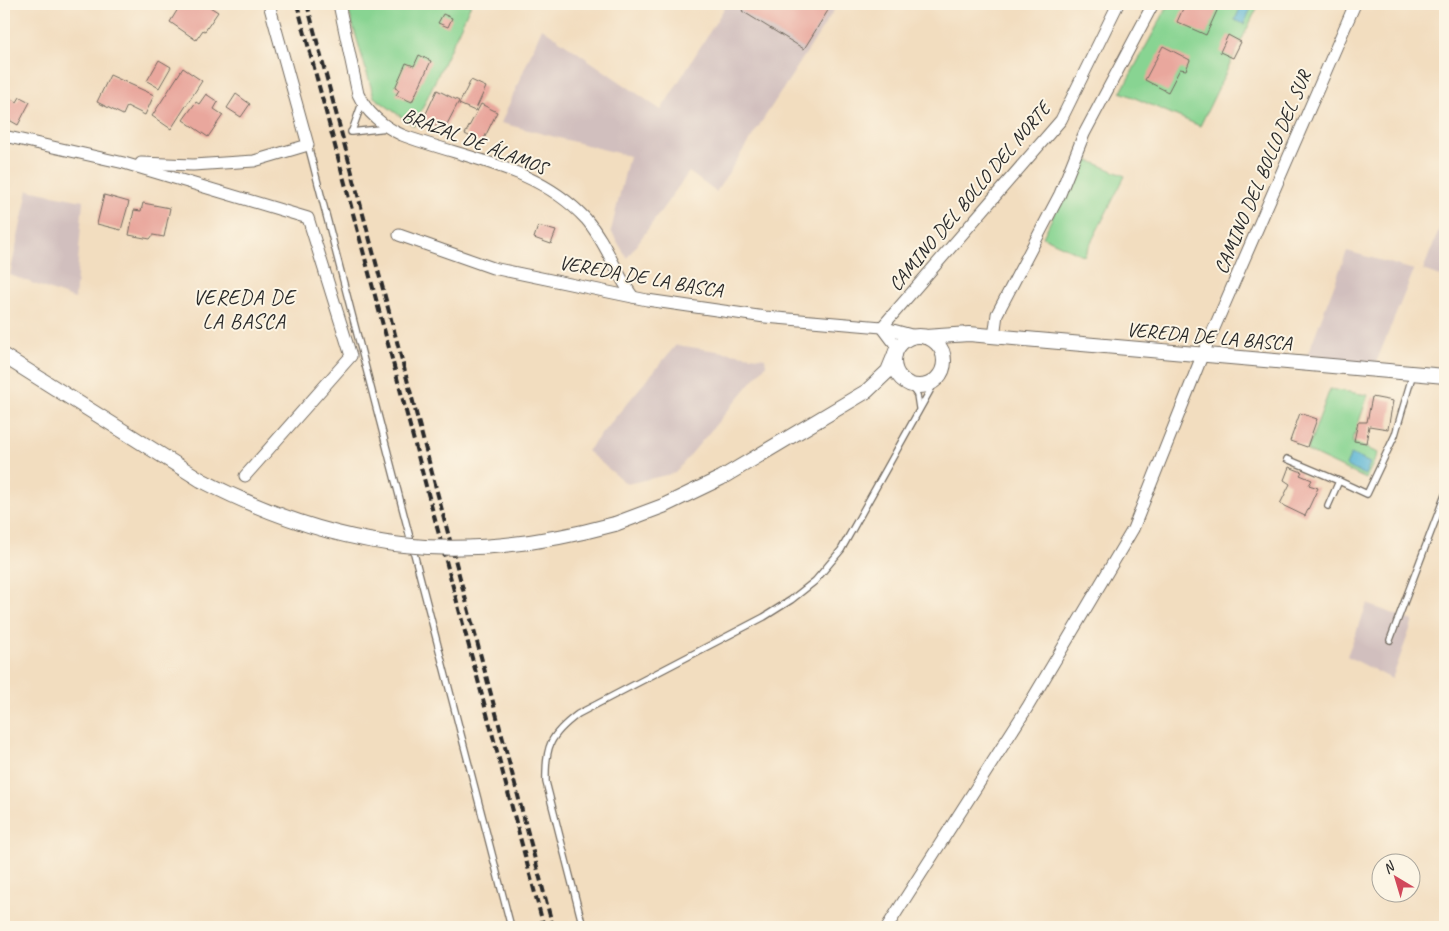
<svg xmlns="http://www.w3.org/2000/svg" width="1449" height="931" font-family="Caveat,sans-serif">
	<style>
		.industrial { fill: #d1bfbe }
		.green { fill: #88d492; stroke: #5a805e }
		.water { fill: #56b4d4; stroke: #407080 }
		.building { fill: #e9a79d }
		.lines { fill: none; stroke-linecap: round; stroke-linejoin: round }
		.service-casing { stroke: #71695f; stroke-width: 8 }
		.minor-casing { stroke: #71695f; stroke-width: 13 }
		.tertiary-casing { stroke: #71695f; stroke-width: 16 }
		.service { stroke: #fff; stroke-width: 5.5 }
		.minor { stroke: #fff; stroke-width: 11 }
		.tertiary { stroke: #fff; stroke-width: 14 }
		.rail { stroke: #2b2b2b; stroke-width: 4; stroke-dasharray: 8 4; stroke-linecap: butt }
		.tertiary-bridge-casing { stroke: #71695f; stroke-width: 16; stroke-linecap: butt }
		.tertiary-bridge { stroke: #fff; stroke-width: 14 }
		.labels { text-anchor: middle; stroke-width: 4; stroke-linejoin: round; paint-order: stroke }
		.street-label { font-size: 20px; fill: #2b2b2b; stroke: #fcf5e5 }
		.neighbourhood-label { font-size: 21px; letter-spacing: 1px; fill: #2b2b2b; stroke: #fcf5e5 }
	</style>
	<rect width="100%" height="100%" fill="#fcf5e5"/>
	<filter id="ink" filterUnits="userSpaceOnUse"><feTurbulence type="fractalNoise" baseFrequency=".02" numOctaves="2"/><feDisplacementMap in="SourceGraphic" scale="10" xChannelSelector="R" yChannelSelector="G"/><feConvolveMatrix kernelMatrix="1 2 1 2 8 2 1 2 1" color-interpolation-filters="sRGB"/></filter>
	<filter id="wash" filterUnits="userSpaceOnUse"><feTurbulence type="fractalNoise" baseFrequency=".0096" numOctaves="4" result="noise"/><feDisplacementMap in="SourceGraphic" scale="20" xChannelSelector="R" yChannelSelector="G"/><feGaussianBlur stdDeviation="1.12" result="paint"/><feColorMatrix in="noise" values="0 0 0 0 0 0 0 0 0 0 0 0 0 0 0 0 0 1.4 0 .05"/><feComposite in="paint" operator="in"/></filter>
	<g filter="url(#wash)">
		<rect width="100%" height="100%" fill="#f2ddbf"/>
		<g class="industrial">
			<polygon points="727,4 838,4 716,192 689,172 627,258 611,231 629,156 501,123 542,28 661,110"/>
			<polygon points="28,190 83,201 75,299 10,275"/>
			<polygon points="1440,227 1445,229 1445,278 1423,270"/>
			<polygon points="1347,251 1414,270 1375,365 1304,364"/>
			<polygon points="676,345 765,358 766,365 675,473 627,484 587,451"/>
			<polygon points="1367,604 1413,621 1392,679 1347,656"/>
		</g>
		<g class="green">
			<polygon points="355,4 471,4 414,126 374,97 349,12"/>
			<polygon points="1169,4 1259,4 1200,126 1121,92"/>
			<polygon points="1081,157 1125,176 1084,256 1043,237"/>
			<polygon points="1330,389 1368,395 1352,442 1378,453 1366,479 1307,451"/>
		</g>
		<g class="water">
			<polygon points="1242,4 1252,6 1244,24 1235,20"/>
			<polygon points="1351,454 1370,463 1365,475 1346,466"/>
		</g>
		<g id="blocks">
			<g class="building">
				<polygon points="181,4 205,4 218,12 205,31 203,30 196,40 170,22"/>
				<polygon points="392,4 406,4 403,9"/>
				<polygon points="746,4 832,4 804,49 742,11"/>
				<polygon points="1185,4 1220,4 1206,35 1177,22"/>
				<polygon points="443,14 452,18 448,27 438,23"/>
				<polygon points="1228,35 1241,42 1233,58 1220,52"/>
				<polygon points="1163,46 1190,60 1186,70 1180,69 1168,92 1145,80"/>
				<polygon points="419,55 431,61 412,102 396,95 399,90 395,88 406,63 414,66"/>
				<polygon points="159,60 171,67 159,88 147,81"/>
				<polygon points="183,68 202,81 171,129 152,116"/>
				<polygon points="110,75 154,95 145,115 127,106 123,115 97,102"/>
				<polygon points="471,80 486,87 475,111 459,104"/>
				<polygon points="437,90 459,101 444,130 423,120"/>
				<polygon points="206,94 218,102 214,109 223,115 208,137 183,120 196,102 199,104"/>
				<polygon points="236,94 250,104 241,117 227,108"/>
				<polygon points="20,97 30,102 18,125 4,117 4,108 9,98 17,102"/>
				<polygon points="481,104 497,112 482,143 465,134"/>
				<polygon points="104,195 129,202 121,230 97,224"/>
				<polygon points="143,203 170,208 164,237 153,235 150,239 129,235 134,210 141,211"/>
				<polygon points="538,226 556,231 551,244 534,238"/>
				<polygon points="1372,397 1393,401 1388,429 1369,426 1366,443 1354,441 1358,422 1367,422"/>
				<polygon points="1300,413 1317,419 1307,447 1290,441"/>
				<polygon points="1289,467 1302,472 1300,475 1312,480 1309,485 1318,488 1305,516 1280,504 1290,484 1284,480"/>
			</g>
		</g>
	</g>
	<g filter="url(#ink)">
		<use href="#blocks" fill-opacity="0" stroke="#71695f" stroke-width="1"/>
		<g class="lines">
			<g class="service-casing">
				<g id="service">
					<polyline points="352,131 362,103"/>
					<polyline points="351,132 388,128"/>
					<polyline points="308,145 511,927"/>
					<polyline points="910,385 917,395 919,408"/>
					<polyline points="1287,459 1339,481"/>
					<polyline points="1328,506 1339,481 1367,494 1395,435 1413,373"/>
					<polyline points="1390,640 1445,495"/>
					<path d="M583,927l-37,-145c-1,-36 4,-47 32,-68l186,-97 27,-17 24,-19 26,-31 95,-170"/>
				</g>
			</g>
			<g class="minor-casing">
				<g id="minor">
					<path d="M339,4l19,90c8,18 26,33 44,41 64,24 135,31 184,84 20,23 29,53 47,78"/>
					<polyline points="4,136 124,163 308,218 351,356 245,476"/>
					<polyline points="141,163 193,165 254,161 308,145 269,4"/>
					<polyline points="399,235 493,268 647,300 765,317 882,327 915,336"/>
					<polyline points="882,327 1061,120 1118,4"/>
					<polyline points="883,328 898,348"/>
					<polyline points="994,337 997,314 1060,194 1084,134 1153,4"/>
					<polyline points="887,927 1027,708 1133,529 1202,356 1355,4"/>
				</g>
			</g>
			<g class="tertiary-casing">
				<g id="tertiary">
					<circle cx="919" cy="361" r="25"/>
					<polyline points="925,337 969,334 1445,376"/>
					<polyline points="4,356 201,480"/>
					<polyline points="615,524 663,506 721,478 867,391 888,371 895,354"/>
				</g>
			</g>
			<use href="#service" class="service"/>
			<use href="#minor" class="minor"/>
			<use href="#tertiary" class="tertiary"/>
			<g class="rail">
				<polyline points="297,4 544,927"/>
				<polyline points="307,4 553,927"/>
			</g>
			<g class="tertiary-bridge-casing">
				<path id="tertiary-bridge" d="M201,480c141,73 261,86 414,44"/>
			</g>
			<use href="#tertiary-bridge" class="tertiary-bridge"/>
		</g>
	</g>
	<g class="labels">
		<g class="street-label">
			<text transform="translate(475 141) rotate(21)" y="7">BRAZAL DE ÁLAMOS</text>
			<text transform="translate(1262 172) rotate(-67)" y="7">CAMINO DEL BOLLO DEL SUR</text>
			<text transform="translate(969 196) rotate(-50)" y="7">CAMINO DEL BOLLO DEL NORTE</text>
			<text transform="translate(641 276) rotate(10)" y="7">VEREDA DE LA BASCA</text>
			<text transform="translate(1209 336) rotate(5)" y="7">VEREDA DE LA BASCA</text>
		</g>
		<g class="neighbourhood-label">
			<text x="244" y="304">VEREDA DE<tspan x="244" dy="24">LA BASCA</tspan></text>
		</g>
	</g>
	<rect width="1449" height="931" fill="none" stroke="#fcf5e5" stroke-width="20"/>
	<g transform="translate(1396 878) rotate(322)"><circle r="24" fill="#fcf5e5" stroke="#a8a49b"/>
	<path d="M0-4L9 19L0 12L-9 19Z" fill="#d1495b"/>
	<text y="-8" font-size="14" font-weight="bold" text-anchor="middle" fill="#2b2b2b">N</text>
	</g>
</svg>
